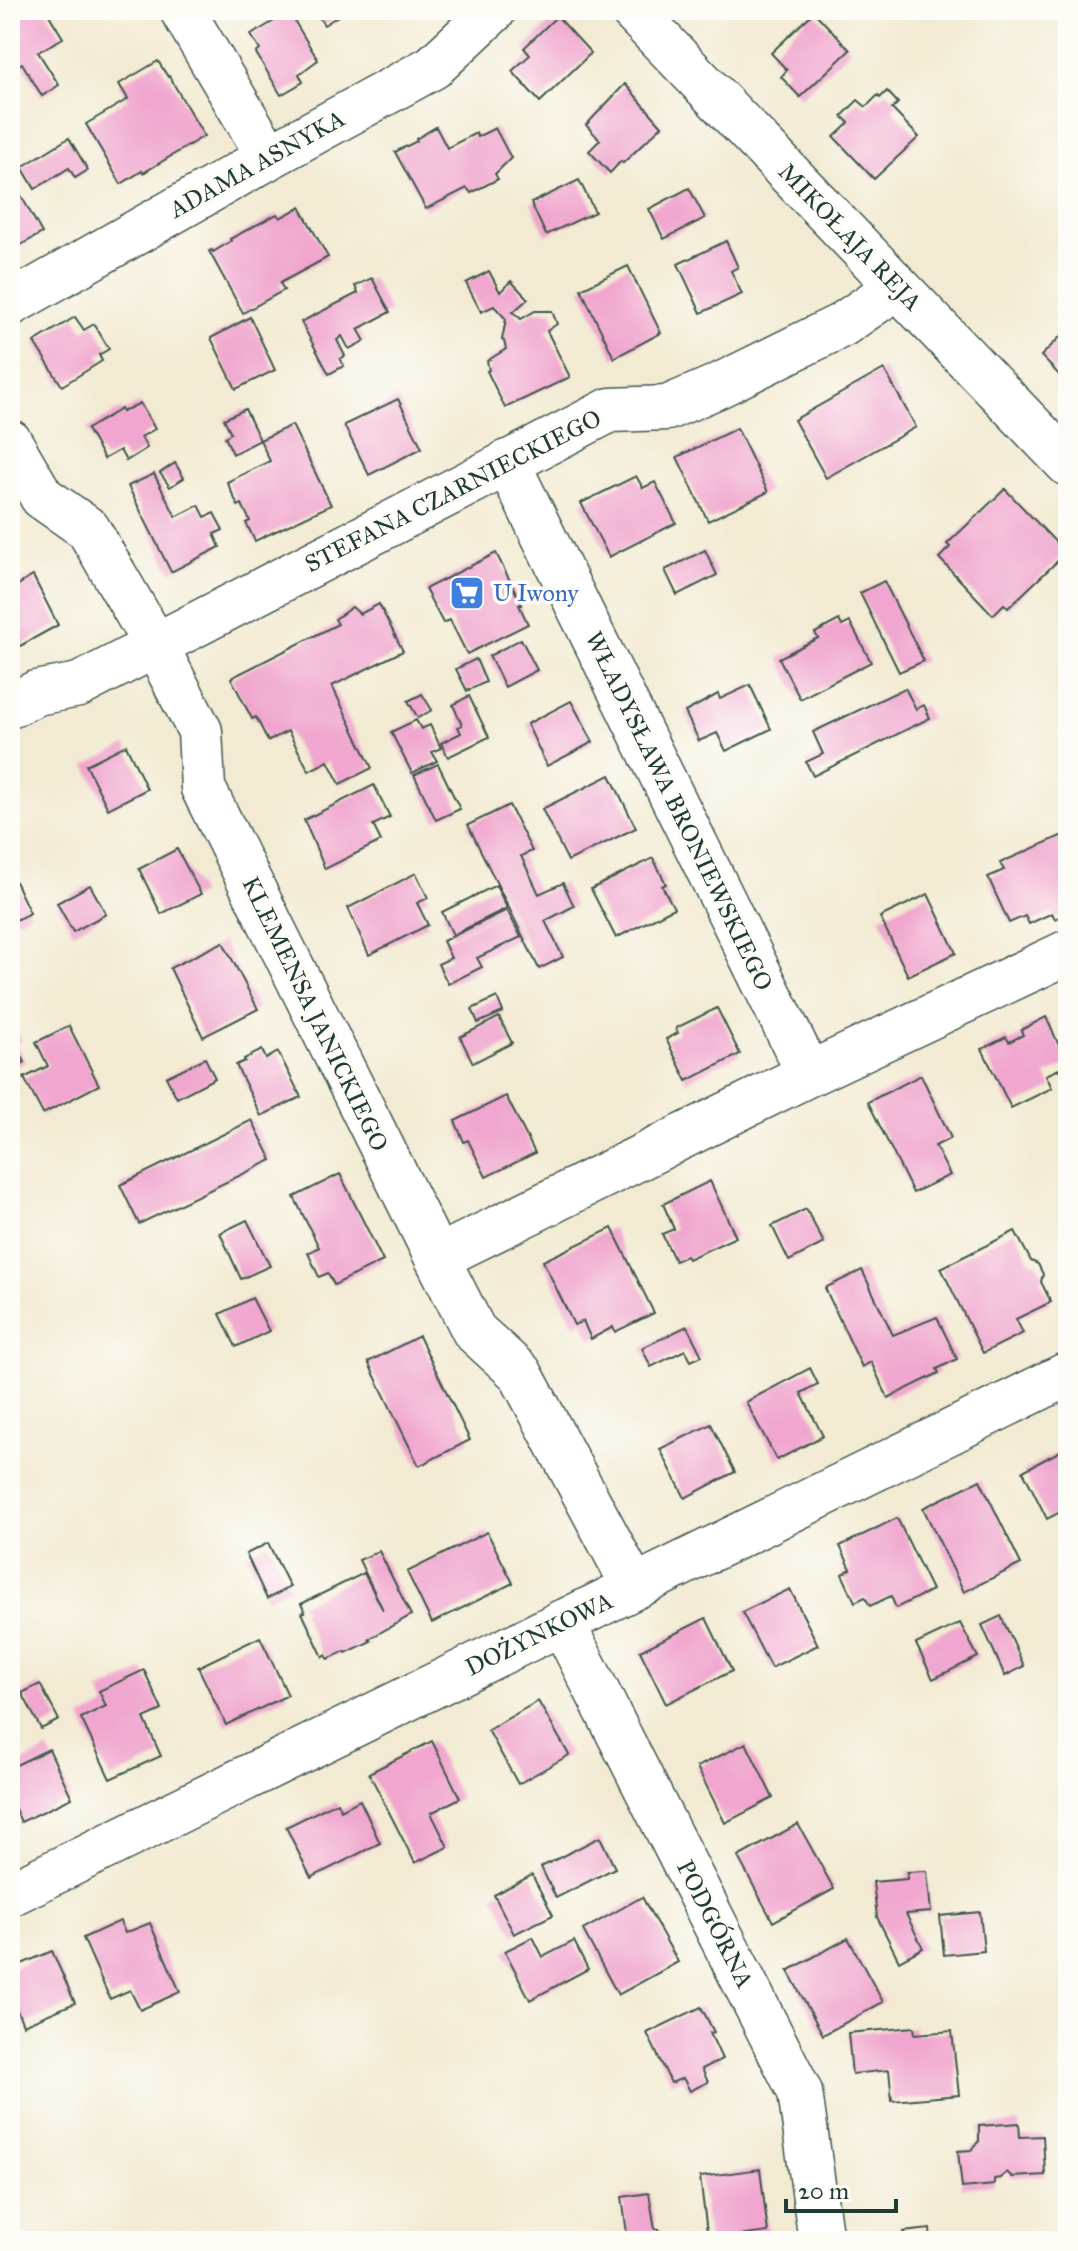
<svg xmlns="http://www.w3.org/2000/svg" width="1078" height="2251" font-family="'IM FELL Great Primer',serif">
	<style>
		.building { fill: #f0a6ce }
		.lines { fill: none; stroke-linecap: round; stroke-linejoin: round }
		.minor-casing { stroke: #3f574c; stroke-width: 47 }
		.minor { stroke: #fff; stroke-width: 44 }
		.labels { text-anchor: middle; stroke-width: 7; stroke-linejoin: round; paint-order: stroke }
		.street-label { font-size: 24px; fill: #1f3d34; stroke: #fdfcf7 }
		.shop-label { font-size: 24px; fill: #366cbe; stroke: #fdfcf7; text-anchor: start }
	</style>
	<rect width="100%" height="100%" fill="#fdfcf7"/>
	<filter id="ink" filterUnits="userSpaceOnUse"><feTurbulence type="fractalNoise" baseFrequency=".0125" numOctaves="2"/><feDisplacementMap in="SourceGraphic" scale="16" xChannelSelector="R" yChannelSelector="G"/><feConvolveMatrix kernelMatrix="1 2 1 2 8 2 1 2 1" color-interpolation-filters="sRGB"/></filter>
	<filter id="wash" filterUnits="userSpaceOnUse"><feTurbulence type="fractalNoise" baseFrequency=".006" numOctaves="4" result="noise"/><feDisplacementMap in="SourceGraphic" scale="32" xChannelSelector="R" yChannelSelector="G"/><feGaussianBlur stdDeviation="1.8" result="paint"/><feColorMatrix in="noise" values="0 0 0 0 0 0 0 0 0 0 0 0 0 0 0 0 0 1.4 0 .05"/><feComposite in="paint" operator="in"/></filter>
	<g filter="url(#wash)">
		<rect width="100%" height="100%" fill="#f2ead2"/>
		<g id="blocks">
			<g class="building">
				<polygon points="10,10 46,10 63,38 38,52 59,85 42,96 22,63 10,70"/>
				<polygon points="314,10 334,10 338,16 324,25"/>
				<polygon points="289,12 318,60 299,74 303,82 281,95 256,53 260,50 251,35"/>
				<polygon points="814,12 850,50 800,97 781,77 787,70 771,53"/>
				<polygon points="557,16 591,53 540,102 512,71 530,55 524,48"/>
				<polygon points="158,61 168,77 169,76 204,136 143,173 142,171 121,184 86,124 128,99 119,84"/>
				<polygon points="625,84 662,126 623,163 621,161 610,173 589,151 600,140 586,125"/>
				<polygon points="887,91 898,103 892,109 919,137 874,179 834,137 849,123 842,116 858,100 866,107 878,95 880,98"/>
				<polygon points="436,127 447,148 476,133 477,137 495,128 511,158 495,174 498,179 471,193 467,188 426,209 395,152 417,141 416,139"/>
				<polygon points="69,138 88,170 75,178 69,168 35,189 22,167"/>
				<polygon points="579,180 595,212 546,235 531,203"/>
				<polygon points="689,188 705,218 664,239 649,209"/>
				<polygon points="19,192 42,233 10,251 10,197"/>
				<polygon points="300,207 328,257 280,283 284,290 243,313 209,251 212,250 213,252 231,241 230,239 277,214 280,218"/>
				<polygon points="726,241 738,267 731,271 742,294 701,313 678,264"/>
				<polygon points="628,266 661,333 614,358 581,289"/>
				<polygon points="489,271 500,292 511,281 528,299 513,312 521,319 535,311 552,311 557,324 547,331 570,377 505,408 487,371 489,370 487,361 506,349 504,341 502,340 506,319 494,306 481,312 466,283"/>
				<polygon points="372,278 390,312 358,329 365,341 349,349 342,336 337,340 345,356 340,359 344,366 329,374 301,322 358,293 355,286"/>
				<polygon points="75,317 84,330 94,324 109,349 99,355 102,361 62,386 34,342"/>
				<polygon points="250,317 275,370 236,389 211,338"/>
				<polygon points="1068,329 1068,384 1041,356"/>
				<polygon points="884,369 916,427 826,478 794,420"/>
				<polygon points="398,399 422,448 369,475 344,425"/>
				<polygon points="140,403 155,429 141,437 147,448 126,461 120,450 104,459 87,429 121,409 122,412"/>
				<polygon points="245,409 260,440 233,454 225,437 231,433 224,419"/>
				<polygon points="292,425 331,505 255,541 246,523 250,521 242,504 238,506 227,482 270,461 260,440"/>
				<polygon points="737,428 768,492 708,521 677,457"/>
				<polygon points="175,463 184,478 170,487 160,473"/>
				<polygon points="154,474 176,517 199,505 205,517 214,513 223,530 214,534 220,547 171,572 128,486"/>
				<polygon points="636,476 643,488 655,482 676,523 609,557 581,503"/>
				<polygon points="1005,489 1066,553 1008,608 1004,604 993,615 939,558 950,547 947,544"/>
				<polygon points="705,550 717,575 677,595 665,570"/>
				<polygon points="496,553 522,605 519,605 528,624 467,654 450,620 443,623 425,589"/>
				<polygon points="10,575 16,586 33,576 58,625 11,651"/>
				<polygon points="884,581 924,661 899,672 860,593"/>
				<polygon points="379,604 403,651 332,686 372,768 340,784 328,761 309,771 288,731 268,741 256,717 252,719 231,678 338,624 335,619 352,607 360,614"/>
				<polygon points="839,620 842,626 850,622 871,662 800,699 779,658 818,638 815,633"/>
				<polygon points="521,639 537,670 505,687 489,656"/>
				<polygon points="476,659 486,682 467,691 456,669"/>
				<polygon points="750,685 771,729 726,751 717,733 699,741 685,712 718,694 720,699"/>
				<polygon points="905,688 916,709 924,705 930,718 813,776 806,762 823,754 813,732"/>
				<polygon points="422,694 432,710 418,718 408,701"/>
				<polygon points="469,696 489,737 448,757 441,743 461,733 458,727 462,725 453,705"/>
				<polygon points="571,701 593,742 547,766 527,724"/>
				<polygon points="416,720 421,729 430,725 441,748 432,752 437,761 412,773 391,732"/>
				<polygon points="126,745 147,789 108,809 86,765"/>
				<polygon points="438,764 460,809 436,820 414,775"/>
				<polygon points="610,775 636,828 568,861 542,809"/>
				<polygon points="374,785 390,817 373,825 381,841 325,869 304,820"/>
				<polygon points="509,805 532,851 521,856 539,894 563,883 574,906 545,921 563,957 539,969 468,825"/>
				<polygon points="1065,834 1068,841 1068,913 1055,919 1052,913 1029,924 1025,916 1009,923 988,877 1004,870 1000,863"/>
				<polygon points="177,849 201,894 161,914 139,869"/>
				<polygon points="653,858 666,884 662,886 674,908 616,938 591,889"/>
				<polygon points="10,871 30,913 10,923"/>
				<polygon points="416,873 428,898 417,903 428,925 369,955 348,908"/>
				<polygon points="90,885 106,914 73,932 57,903"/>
				<polygon points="496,885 507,908 453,935 442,912"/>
				<polygon points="928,894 956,953 908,976 880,917"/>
				<polygon points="507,910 521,937 477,958 482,967 448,984 438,964 451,958 443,941"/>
				<polygon points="223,942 258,1009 203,1037 170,968"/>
				<polygon points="497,997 503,1012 478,1023 472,1009"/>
				<polygon points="717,1008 740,1054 687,1081 666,1039 678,1033 676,1028"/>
				<polygon points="499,1017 512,1043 473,1063 460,1037"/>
				<polygon points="1046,1017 1068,1065 1046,1075 1052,1088 1011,1108 982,1049 1006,1037 1009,1042 1023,1035 1021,1030"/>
				<polygon points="10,1018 21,1040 15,1043 25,1062 10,1070"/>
				<polygon points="69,1026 99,1085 43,1114 24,1078 48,1066 36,1042"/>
				<polygon points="262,1050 266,1059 278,1052 301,1097 261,1116 236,1065 245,1061 244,1059"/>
				<polygon points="205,1058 215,1078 177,1098 166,1077"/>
				<polygon points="921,1075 951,1138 935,1146 950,1175 913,1193 868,1102"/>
				<polygon points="506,1096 535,1153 486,1177 468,1140 464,1142 455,1121"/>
				<polygon points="252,1120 272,1160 139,1224 120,1185"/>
				<polygon points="340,1174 383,1261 334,1285 328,1273 319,1277 308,1253 319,1247 294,1197"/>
				<polygon points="710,1181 736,1237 688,1259 686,1256 675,1261 662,1234 674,1229 663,1204"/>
				<polygon points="806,1209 824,1243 789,1261 772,1226"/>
				<polygon points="247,1220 270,1266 241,1279 220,1233"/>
				<polygon points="612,1228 654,1313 615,1332 613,1327 591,1339 583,1321 574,1325 543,1261"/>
				<polygon points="1015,1231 1031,1261 1038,1264 1043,1274 1041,1282 1051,1302 1016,1319 1023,1333 983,1353 941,1268"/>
				<polygon points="862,1270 893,1335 937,1317 957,1359 937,1369 939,1373 888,1398 871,1362 862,1367 825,1288"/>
				<polygon points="252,1298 269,1331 236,1347 220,1314"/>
				<polygon points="687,1326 702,1356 691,1361 685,1350 651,1367 642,1348"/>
				<polygon points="419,1336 470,1440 419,1466 368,1362"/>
				<polygon points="810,1368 818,1384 801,1393 823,1436 777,1460 746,1402"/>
				<polygon points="711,1424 735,1472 685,1498 660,1449"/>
				<polygon points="1068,1447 1068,1508 1047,1519 1023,1471"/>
				<polygon points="980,1480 1021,1564 964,1592 923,1508"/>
				<polygon points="897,1518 932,1590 896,1608 891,1596 870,1606 865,1597 855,1602 842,1574 851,1569 840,1546"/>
				<polygon points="487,1532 513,1583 432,1623 407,1572"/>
				<polygon points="268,1543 290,1587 267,1599 246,1554"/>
				<polygon points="379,1551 411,1615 369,1639 371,1641 346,1653 345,1651 328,1659 326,1655 323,1657 302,1613 305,1612 301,1604 364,1573 383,1610 359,1560"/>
				<polygon points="790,1589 818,1645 771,1668 742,1612"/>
				<polygon points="1001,1616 1024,1666 1005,1676 982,1625"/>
				<polygon points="706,1618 732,1671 666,1704 640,1651"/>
				<polygon points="960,1623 978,1657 933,1679 916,1644"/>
				<polygon points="260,1637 288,1695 226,1725 198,1667"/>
				<polygon points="144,1670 162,1710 144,1718 161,1756 110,1779 81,1718 106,1706 99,1691"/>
				<polygon points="40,1684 59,1720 41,1729 22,1693"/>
				<polygon points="538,1701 569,1755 518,1784 488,1730"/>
				<polygon points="432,1741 460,1798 431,1813 448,1847 415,1863 369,1773"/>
				<polygon points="746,1743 773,1798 725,1823 697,1767"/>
				<polygon points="49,1749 72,1798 21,1822 10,1798 10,1768"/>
				<polygon points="360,1800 380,1843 311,1878 286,1827 337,1802 341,1810"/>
				<polygon points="798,1824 834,1889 773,1922 738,1857"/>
				<polygon points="600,1837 615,1868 556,1898 541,1867"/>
				<polygon points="927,1871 931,1912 906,1914 923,1948 899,1961 877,1917 873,1882 907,1879 907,1872"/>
				<polygon points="532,1875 553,1915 514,1934 494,1895"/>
				<polygon points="642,1897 678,1962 618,1995 583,1930"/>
				<polygon points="980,1912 984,1951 944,1955 940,1916"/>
				<polygon points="120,1921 125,1933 150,1923 180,1992 140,2010 130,1990 110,1999 83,1938"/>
				<polygon points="533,1937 543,1957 574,1941 588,1969 530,2000 505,1951"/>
				<polygon points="848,1938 883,2002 823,2035 788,1971"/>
				<polygon points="52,1951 75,2003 23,2025 10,1993 10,1969"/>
				<polygon points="701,2007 714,2032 710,2033 722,2059 702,2069 708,2082 690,2091 683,2078 671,2083 647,2033"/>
				<polygon points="914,2027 915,2034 952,2031 959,2095 892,2101 889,2070 852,2074 848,2033"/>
				<polygon points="1068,2113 1068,2156 1066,2156 1062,2114"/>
				<polygon points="1019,2123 1020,2137 1043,2136 1045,2175 1012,2177 1007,2172 1000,2178 994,2179 994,2185 962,2188 958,2151 971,2150 979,2141 979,2126"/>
				<polygon points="760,2169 768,2232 708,2240 700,2177"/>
				<polygon points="649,2193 655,2229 659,2229 661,2241 628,2241 622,2197"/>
				<polygon points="930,2229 931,2241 904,2241 903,2232"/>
			</g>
		</g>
	</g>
	<g filter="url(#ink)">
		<use href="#blocks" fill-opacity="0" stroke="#3f574c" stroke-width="2"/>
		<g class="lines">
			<g class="minor-casing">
				<g id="minor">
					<polyline points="182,10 269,157"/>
					<polyline points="632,10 1068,464"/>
					<polyline points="10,304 269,157 433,67 494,10"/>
					<polyline points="10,442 42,497 88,529 156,646 200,731 203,788 437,1258 474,1331 520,1373 634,1587"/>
					<polyline points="507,462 809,1074"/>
					<polyline points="10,706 36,693 79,685 610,410 667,408 718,386 842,325 897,287"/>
					<polyline points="437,1258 809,1074 1068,952"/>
					<polyline points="562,1622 800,2092 821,2241"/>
					<polyline points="10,1894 1068,1374"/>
				</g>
			</g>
			<use href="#minor" class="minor"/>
		</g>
	</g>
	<defs>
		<g id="supermarket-square" transform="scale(1.8)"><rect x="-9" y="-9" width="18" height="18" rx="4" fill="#3f7fe0" stroke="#fdfcf7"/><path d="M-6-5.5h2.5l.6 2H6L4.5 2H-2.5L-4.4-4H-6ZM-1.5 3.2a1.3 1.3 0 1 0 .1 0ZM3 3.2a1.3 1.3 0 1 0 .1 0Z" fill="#fff"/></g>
	</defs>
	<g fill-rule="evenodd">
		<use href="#supermarket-square" x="467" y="593"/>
	</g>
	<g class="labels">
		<g class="street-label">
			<text transform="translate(257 164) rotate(-29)" y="8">ADAMA ASNYKA</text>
			<text transform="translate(850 237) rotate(46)" y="8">MIKOŁAJA REJA</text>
			<text transform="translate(453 491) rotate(-27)" y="8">STEFANA CZARNIECKIEGO</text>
			<text transform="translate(679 811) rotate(64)" y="8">WŁADYSŁAWA BRONIEWSKIEGO</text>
			<text transform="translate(315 1014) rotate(64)" y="8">KLEMENSA JANICKIEGO</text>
			<text transform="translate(539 1634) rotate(-26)" y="8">DOŻYNKOWA</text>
			<text transform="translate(715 1924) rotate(63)" y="8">PODGÓRNA</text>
		</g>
		<g class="shop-label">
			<text x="493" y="601">U Iwony</text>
		</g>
	</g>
	<rect width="1078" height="2251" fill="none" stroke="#fdfcf7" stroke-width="40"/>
	<path d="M786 2199v12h110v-12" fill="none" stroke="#1f3d34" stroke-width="4"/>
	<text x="798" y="2199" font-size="24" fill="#1f3d34" stroke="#fdfcf7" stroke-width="6" paint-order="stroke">20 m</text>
</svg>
